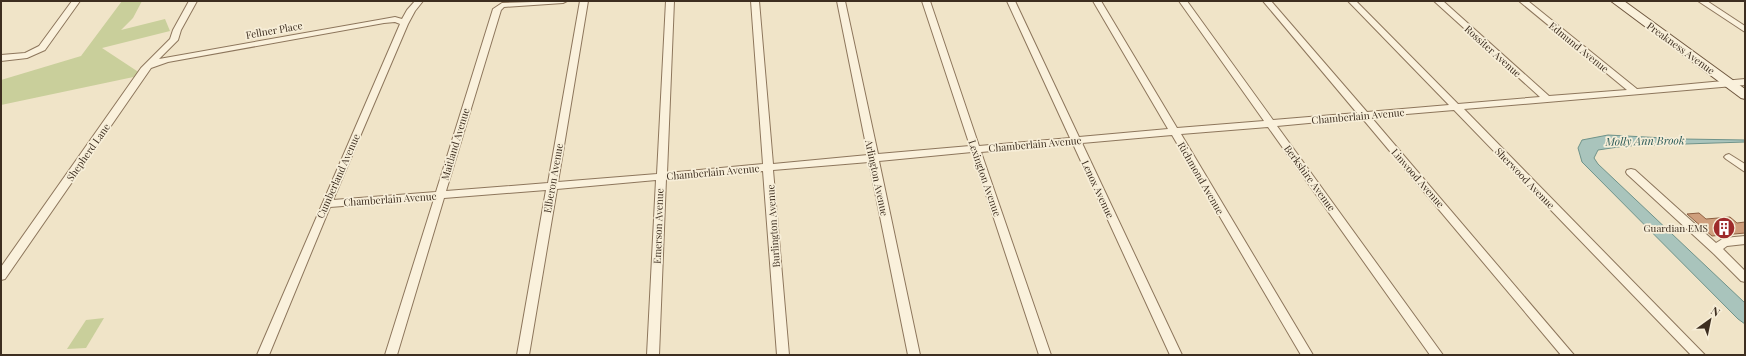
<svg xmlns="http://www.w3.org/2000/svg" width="1746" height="356" font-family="'Playfair Display',serif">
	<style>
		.green { fill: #c9cf9b }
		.water { fill: #a9c4bc; stroke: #6f938a }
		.building { fill: #cf9f7d; stroke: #8d5f41 }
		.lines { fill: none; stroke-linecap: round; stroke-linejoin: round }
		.minor-casing { stroke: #8d765c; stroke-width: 2 }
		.secondary-casing { stroke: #6f573f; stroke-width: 2 }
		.minor { fill: #faf1dc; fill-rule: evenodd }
		.secondary { fill: #faf1dc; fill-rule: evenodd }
		.labels { text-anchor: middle; stroke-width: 3.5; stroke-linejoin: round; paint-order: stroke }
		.street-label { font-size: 10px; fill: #3d2e20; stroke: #f7eed8 }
		.poi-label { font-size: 10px; fill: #3d2e20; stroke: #f7eed8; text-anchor: end }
		.water-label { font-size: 11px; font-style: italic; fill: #2f5d5a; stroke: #f7eed8 }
	</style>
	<rect width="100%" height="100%" fill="#f0e4c8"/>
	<g class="green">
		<polygon points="122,1 142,1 133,18 121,30 165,19 170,31 102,48 143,75 1,105 1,80 81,56"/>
		<polygon points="104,318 86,348 67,349 86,320"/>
	</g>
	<polygon class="water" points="1608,135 1683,139 1745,140 1745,142 1625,146 1598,150 1594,158 1598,164 1745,303 1745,324 1738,319 1582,162 1578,148 1582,140"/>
	<polygon class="building" points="1699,213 1706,219 1730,217 1737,223 1745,222 1745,233 1712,236 1687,214"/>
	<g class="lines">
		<g class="minor-casing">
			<g id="minor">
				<polygon points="72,1 80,1 45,50 27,58 1,61 1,55 25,53 39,46"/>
				<polygon points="189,1 197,1 181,30 178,40 159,59 384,19 395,17 402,19 407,10 415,1 423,1 415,11 408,24 333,200 436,192 493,9 502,3 567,1 563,3 504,7 501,10 446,191 548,183 580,1 588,1 558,182 657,174 666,1 674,1 667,173 763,164 751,1 759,1 773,164 868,155 837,1 845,1 878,154 970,146 922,1 930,1 979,146 1070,138 1007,1 1015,1 1079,137 1168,129 1093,1 1101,1 1177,128 1264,121 1179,1 1187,1 1273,120 1357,113 1263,1 1271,1 1367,112 1449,105 1348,1 1356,1 1458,104 1540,97 1434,1 1443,1 1549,96 1627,90 1519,1 1528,1 1637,89 1745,79 1745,85 1464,109 1705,355 1691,355 1454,110 1371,117 1574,355 1561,355 1362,118 1277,126 1443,355 1430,355 1268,127 1181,134 1313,355 1301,355 1172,135 1082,143 1182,355 1170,355 1073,144 981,152 1051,355 1039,355 972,152 879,161 920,355 908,355 869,162 773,170 789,355 777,355 763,171 666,179 659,355 647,355 656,180 557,189 529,355 517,355 546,190 444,198 397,355 385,355 434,199 330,207 269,355 257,355 400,24 395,22 384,23 168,62 151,68 5,279 1,280 1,267 141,68 170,39 173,30"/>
				<polygon points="1698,1 1707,1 1745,26 1745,32"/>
				<polygon points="1729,154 1745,164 1745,172 1726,159 1724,157 1726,155"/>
				<polygon points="1631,169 1635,170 1716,243 1724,238 1745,236 1745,244 1727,246 1723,249 1745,271 1745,282 1741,281 1714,254 1627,174 1626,172 1627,170"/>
			</g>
		</g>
		<g class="secondary-casing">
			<polygon id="secondary" points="1611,1 1624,1 1745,89 1745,99 1741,98"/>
		</g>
		<use href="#minor" class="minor"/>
		<use href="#secondary" class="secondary"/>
	</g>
	<defs>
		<g id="building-disc" transform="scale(1.15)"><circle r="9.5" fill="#9e2a2b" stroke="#f7eed8"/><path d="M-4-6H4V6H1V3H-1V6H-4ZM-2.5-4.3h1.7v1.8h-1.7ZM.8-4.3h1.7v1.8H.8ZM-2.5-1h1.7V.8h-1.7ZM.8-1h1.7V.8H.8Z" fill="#fff"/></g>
	</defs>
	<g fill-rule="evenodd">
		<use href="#building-disc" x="1724" y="228"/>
	</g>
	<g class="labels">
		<g class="street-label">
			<text transform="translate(274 30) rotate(-10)" y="4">Fellner Place</text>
			<text transform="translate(1579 47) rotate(39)" y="4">Edmund Avenue</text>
			<text transform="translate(1681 48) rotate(36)" y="4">Preakness Avenue</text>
			<text transform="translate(1493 51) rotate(42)" y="4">Rossiter Avenue</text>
			<text transform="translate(1358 116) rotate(-5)" y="4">Chamberlain Avenue</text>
			<text transform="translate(455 144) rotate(-73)" y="4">Maitland Avenue</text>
			<text transform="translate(1035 144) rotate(-5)" y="4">Chamberlain Avenue</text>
			<text transform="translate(88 152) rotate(-55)" y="4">Shepherd Lane</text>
			<text transform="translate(713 172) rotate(-5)" y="4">Chamberlain Avenue</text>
			<text transform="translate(338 176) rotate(-66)" y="4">Cumberland Avenue</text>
			<text transform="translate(553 178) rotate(-80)" y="4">Elberon Avenue</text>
			<text transform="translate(877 178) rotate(78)" y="4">Arlington Avenue</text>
			<text transform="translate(985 178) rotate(71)" y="4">Lexington Avenue</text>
			<text transform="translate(1201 178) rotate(60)" y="4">Richmond Avenue</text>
			<text transform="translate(1310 178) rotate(54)" y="4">Berkshire Avenue</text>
			<text transform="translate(1418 178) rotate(49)" y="4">Linwood Avenue</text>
			<text transform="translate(1525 178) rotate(46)" y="4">Sherwood Avenue</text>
			<text transform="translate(1098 189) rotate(65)" y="4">Lenox Avenue</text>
			<text transform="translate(390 199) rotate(-4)" y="4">Chamberlain Avenue</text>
			<text transform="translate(658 226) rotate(-88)" y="4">Emerson Avenue</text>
			<text transform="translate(773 226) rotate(-94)" y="4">Burlington Avenue</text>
		</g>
		<g class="poi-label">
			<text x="1708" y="232">Guardian EMS</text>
		</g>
		<g class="water-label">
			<text transform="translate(1645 141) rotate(-1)" y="4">Molly Ann Brook</text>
		</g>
	</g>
	<rect width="1746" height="356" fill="none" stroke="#3d2e20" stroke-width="4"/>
	<g transform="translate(1710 320) rotate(33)" stroke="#f7eed8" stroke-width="3" paint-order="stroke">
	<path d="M0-3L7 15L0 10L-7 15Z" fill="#3d2e20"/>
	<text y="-6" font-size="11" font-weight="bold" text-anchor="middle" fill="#3d2e20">N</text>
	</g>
</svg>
